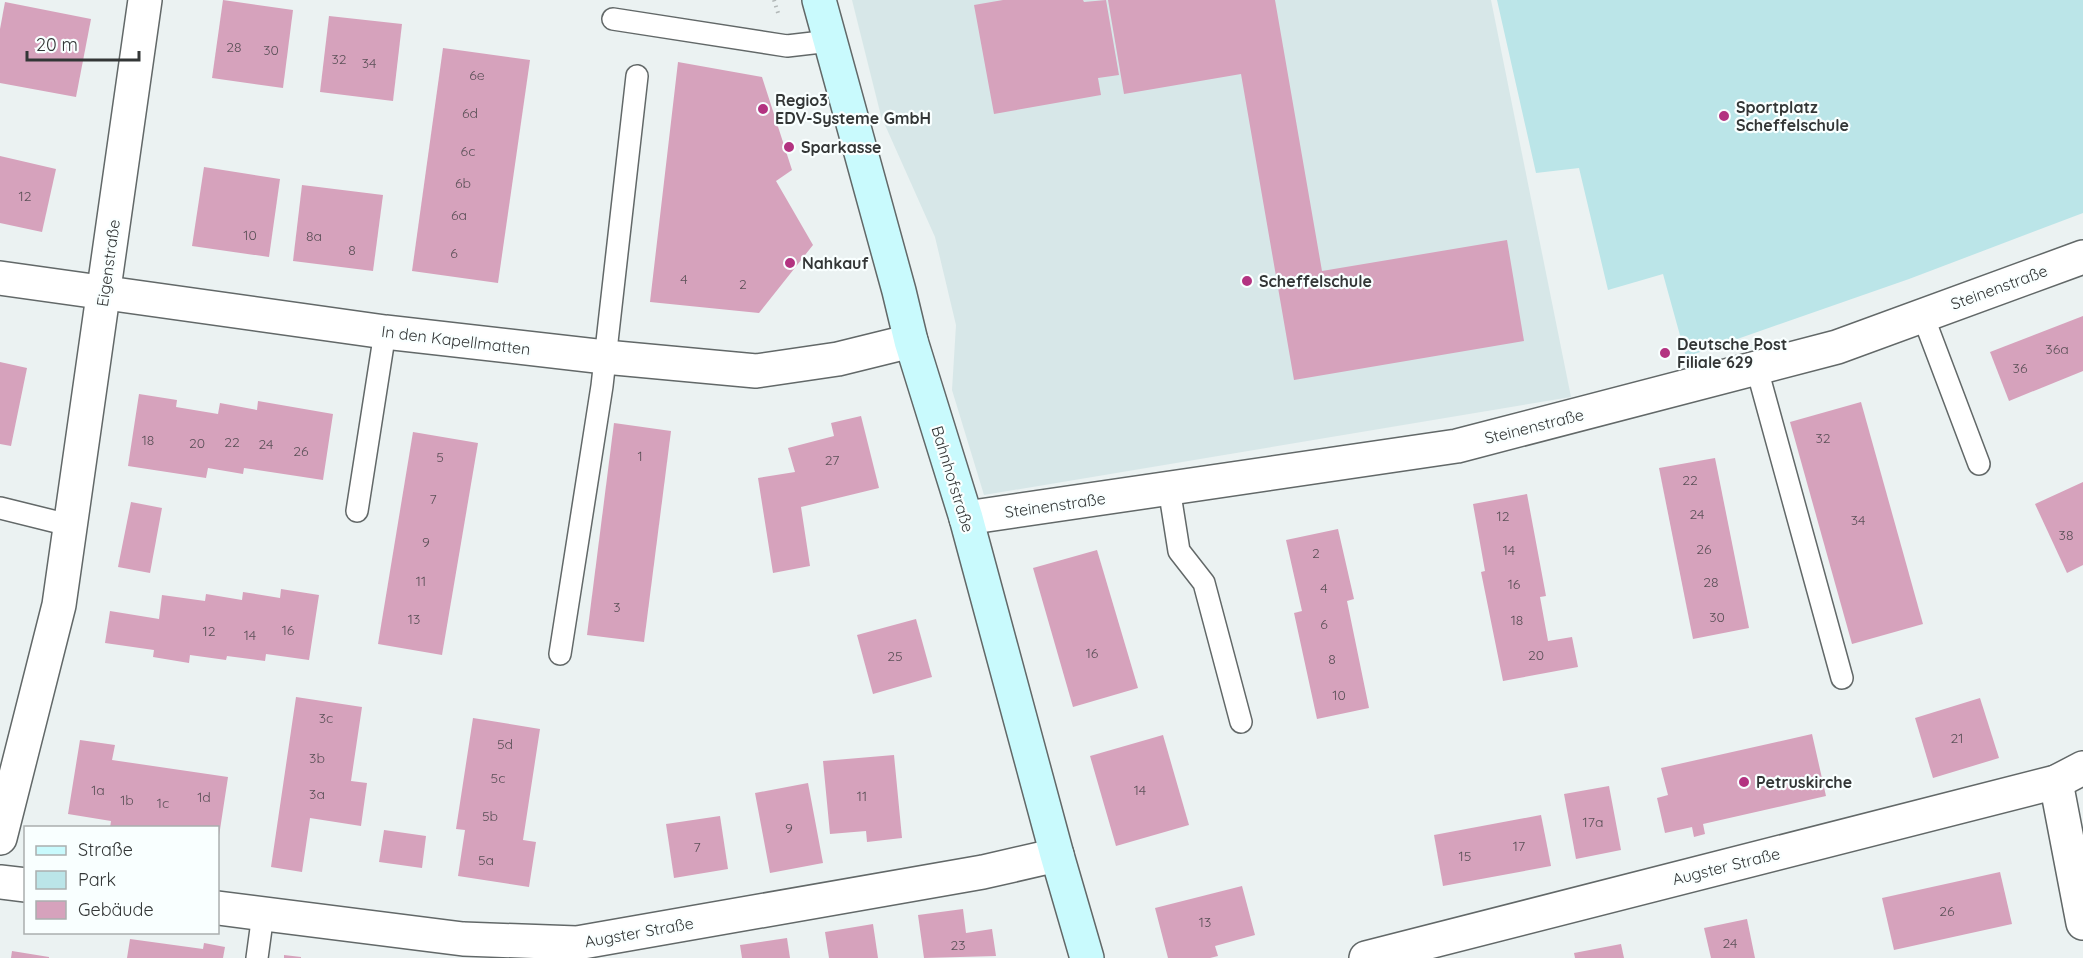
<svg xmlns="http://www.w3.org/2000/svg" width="2083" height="958" font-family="Quicksand,sans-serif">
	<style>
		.built { fill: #d7e7e8 }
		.green { fill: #bbe5e8 }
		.building { fill: #d6a2bc }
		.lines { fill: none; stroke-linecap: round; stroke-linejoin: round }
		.lane-casing { stroke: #626868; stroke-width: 24 }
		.street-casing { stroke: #626868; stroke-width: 36 }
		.secondary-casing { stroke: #626868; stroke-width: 36 }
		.path { stroke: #b2b8b8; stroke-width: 4; stroke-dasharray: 1.5 4.5; stroke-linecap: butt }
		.lane { stroke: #fff; stroke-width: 21 }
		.street { stroke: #fff; stroke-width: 33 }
		.secondary { stroke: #c9fafd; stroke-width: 33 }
		.poi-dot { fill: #b33381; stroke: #f9ffff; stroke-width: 2 }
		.labels { text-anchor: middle; stroke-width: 4.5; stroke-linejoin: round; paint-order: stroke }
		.number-label { font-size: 14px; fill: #5c5158 }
		.poi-label { font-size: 16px; font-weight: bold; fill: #333636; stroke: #f9ffff; text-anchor: start }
		.street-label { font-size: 16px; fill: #333636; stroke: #f9ffff }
	</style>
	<rect width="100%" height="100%" fill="#ebf2f2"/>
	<polygon class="built" points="852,0 1491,0 1571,397 984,495 952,390 956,325 935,237 881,116"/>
	<polygon class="green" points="1497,0 2083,0 2083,213 1909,279 1686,357 1663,274 1608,290 1579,168 1536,173"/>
	<g class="building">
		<polygon points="223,0 293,10 283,88 212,78"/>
		<polygon points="1003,0 1083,0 1084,2 1106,0 1119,75 1098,78 1101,95 994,114 974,5"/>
		<polygon points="1108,0 1275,0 1322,271 1507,240 1524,341 1294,380 1241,74 1124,94"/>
		<polygon points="5,2 91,19 76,97 0,83 0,29"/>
		<polygon points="329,16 402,24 393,101 320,92"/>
		<polygon points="443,48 530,60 498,283 412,271"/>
		<polygon points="678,62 762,77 792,170 776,181 813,245 759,313 650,302"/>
		<polygon points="0,156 56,169 42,232 0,223"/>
		<polygon points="204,167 280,179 269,257 192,246"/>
		<polygon points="302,185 383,195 373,271 293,261"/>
		<polygon points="2083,316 2083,371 2009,401 1990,352"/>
		<polygon points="0,362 27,368 11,446 0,444"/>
		<polygon points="139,394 177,400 176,407 218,414 220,403 257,410 258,401 333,414 323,480 244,468 243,474 208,468 206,478 128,466"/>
		<polygon points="1861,402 1923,624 1852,644 1790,422"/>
		<polygon points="861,416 879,488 801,507 810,566 773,573 758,478 795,472 788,448 834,436 831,423"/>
		<polygon points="614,423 671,431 644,642 587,635"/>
		<polygon points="413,432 478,443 442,655 378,644"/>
		<polygon points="1715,458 1749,628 1693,639 1659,468"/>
		<polygon points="2083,482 2083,565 2067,573 2035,504"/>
		<polygon points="1527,494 1546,596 1540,597 1548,641 1572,637 1578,667 1503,681 1481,572 1485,571 1473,504"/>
		<polygon points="131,502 162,508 150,573 118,567"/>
		<polygon points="1338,529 1354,599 1347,601 1369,708 1317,719 1294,613 1302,611 1286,540"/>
		<polygon points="1097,550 1138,688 1073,707 1033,568"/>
		<polygon points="281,589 319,595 309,660 266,654 265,661 227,656 226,660 190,655 189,663 153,657 154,650 105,643 110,611 159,619 162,595 205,601 206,594 242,600 243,592 280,598"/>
		<polygon points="916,619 932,677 873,694 857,635"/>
		<polygon points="296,697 362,707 351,781 367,783 361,826 310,818 302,872 271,867"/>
		<polygon points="1980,698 1999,758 1933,778 1915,718"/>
		<polygon points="473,718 540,729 523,840 536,842 529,887 458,876 465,830 456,829"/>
		<polygon points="1812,734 1826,796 1703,824 1705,834 1694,837 1692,827 1665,833 1657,798 1668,795 1661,768"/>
		<polygon points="1163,735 1189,825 1116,846 1090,756"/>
		<polygon points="80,740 115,745 112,760 228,777 219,836 218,828 110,828 111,821 68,814"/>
		<polygon points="894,755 902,838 867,842 866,831 830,834 823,761"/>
		<polygon points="808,783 823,863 770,873 755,793"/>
		<polygon points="1609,786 1621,850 1576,859 1564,794"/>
		<polygon points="1541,815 1551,866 1443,886 1434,835"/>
		<polygon points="720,816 728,869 674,878 666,824"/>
		<polygon points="384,830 426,836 422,868 379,862"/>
		<polygon points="2000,872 2012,924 1894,950 1882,898"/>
		<polygon points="1242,886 1255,935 1215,946 1218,956 1210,958 1168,958 1155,908"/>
		<polygon points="963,909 966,933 992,929 996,956 924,958 918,915"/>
		<polygon points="1747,919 1755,958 1711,958 1704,928"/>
		<polygon points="873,924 878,958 829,958 825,932"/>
		<polygon points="787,938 790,958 742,958 740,945"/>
		<polygon points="130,939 203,949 204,943 225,947 223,958 127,958"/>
		<polygon points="1621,944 1624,958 1575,958 1574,953"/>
		<polygon points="12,951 49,957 49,958 11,958"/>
		<polygon points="284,955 301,957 301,958 284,958"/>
	</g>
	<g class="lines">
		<g class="lane-casing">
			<g id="lane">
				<polyline points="613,19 787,46 830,41"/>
				<polyline points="1923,316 1979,464"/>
				<polyline points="1757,369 1842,678"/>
				<polyline points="1169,488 1179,551 1204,583 1241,722"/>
				<polyline points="0,508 69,525"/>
				<polyline points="357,511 385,332"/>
				<polyline points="560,654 602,386 637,76"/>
				<polyline points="257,958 263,914"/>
			</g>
		</g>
		<g class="street-casing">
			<g id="street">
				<polyline points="0,278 385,332 605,357 756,371 838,359 911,341"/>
				<polyline points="966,518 1457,446 1837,347 2083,257"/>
				<polyline points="2056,782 2083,923"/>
				<polyline points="0,838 59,605 145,0"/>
				<polyline points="0,882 26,885"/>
				<polyline points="218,908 463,939 577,943 983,872 1057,855"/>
				<polyline points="1366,958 2056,782 2083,768"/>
			</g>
		</g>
		<g class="secondary-casing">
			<polyline id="secondary" points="819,0 899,291 911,341 966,518 1057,855 1087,958"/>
		</g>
		<polyline class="path" points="774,0 779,16"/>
		<use href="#lane" class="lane"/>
		<use href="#street" class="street"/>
		<use href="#secondary" class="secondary"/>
	</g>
	<g class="poi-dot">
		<circle cx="763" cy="109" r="6"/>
		<circle cx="1724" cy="116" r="6"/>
		<circle cx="789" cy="147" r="6"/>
		<circle cx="790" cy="263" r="6"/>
		<circle cx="1247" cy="281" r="6"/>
		<circle cx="1665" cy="353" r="6"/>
		<circle cx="1744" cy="782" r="6"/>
	</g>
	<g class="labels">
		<g class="number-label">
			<text x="234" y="52">28</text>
			<text x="271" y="55">30</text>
			<text x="339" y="64">32</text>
			<text x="369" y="68">34</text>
			<text x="477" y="80">6e</text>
			<text x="470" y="118">6d</text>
			<text x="468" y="156">6c</text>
			<text x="463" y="188">6b</text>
			<text x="25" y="201">12</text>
			<text x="459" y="220">6a</text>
			<text x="250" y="240">10</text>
			<text x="314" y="241">8a</text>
			<text x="352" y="255">8</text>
			<text x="454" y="258">6</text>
			<text x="684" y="284">4</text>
			<text x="743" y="289">2</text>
			<text x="2057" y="354">36a</text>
			<text x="2020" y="373">36</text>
			<text x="1823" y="443">32</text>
			<text x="148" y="445">18</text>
			<text x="232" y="447">22</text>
			<text x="197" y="448">20</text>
			<text x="266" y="449">24</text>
			<text x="301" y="456">26</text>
			<text x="640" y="461">1</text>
			<text x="440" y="462">5</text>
			<text x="832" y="465">27</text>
			<text x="1690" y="485">22</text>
			<text x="433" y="504">7</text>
			<text x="1697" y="519">24</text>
			<text x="1503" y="521">12</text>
			<text x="1858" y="525">34</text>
			<text x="2066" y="540">38</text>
			<text x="426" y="547">9</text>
			<text x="1704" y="554">26</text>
			<text x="1509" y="555">14</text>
			<text x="1316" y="558">2</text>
			<text x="421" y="586">11</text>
			<text x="1711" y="587">28</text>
			<text x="1514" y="589">16</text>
			<text x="1324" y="593">4</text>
			<text x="617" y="612">3</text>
			<text x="1717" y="622">30</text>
			<text x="414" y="624">13</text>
			<text x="1517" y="625">18</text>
			<text x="1324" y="629">6</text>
			<text x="288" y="635">16</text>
			<text x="209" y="636">12</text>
			<text x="250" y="640">14</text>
			<text x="1092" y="658">16</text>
			<text x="1536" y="660">20</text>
			<text x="895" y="661">25</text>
			<text x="1332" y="664">8</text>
			<text x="1339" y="700">10</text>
			<text x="326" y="723">3c</text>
			<text x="1957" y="743">21</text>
			<text x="505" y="749">5d</text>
			<text x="317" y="763">3b</text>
			<text x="498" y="783">5c</text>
			<text x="98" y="795">1a</text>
			<text x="1140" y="795">14</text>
			<text x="317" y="799">3a</text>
			<text x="862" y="801">11</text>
			<text x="204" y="802">1d</text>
			<text x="127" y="805">1b</text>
			<text x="163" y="808">1c</text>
			<text x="490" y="821">5b</text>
			<text x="1593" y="827">17a</text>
			<text x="789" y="833">9</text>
			<text x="1519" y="851">17</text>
			<text x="697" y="852">7</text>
			<text x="1465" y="861">15</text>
			<text x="486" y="865">5a</text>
			<text x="1947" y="916">26</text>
			<text x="1205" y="927">13</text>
			<text x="1730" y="948">24</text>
			<text x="958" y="950">23</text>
		</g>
		<g class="poi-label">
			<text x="775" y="106">Regio3<tspan x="775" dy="18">EDV-Systeme GmbH</tspan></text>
			<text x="1736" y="113">Sportplatz<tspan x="1736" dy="18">Scheffelschule</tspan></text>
			<text x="801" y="153">Sparkasse</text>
			<text x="802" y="269">Nahkauf</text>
			<text x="1259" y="287">Scheffelschule</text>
			<text x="1677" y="350">Deutsche Post<tspan x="1677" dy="18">Filiale 629</tspan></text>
			<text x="1756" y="788">Petruskirche</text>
		</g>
		<g class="street-label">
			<text transform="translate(108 263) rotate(-82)" y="6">Eigenstraße</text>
			<text transform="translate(1999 287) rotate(-20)" y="6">Steinenstraße</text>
			<text transform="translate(456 340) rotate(7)" y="6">In den Kapellmatten</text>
			<text transform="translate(1534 426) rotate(-14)" y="6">Steinenstraße</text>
			<text transform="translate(953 479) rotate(73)" y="6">Bahnhofstraße</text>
			<text transform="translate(1055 505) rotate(-8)" y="6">Steinenstraße</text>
			<text transform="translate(1726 866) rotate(-14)" y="6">Augster Straße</text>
			<text transform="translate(639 932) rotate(-10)" y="6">Augster Straße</text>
		</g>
	</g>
	<rect x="24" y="826" width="195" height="108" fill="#f9ffff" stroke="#aaafaf" stroke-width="1.5"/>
	<rect x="36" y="846" width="30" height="9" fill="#c9fafd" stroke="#aaafaf" stroke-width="1.5"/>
	<text x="78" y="856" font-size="18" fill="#333636">Straße</text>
	<rect x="36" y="871" width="30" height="18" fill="#bbe5e8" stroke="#aaafaf" stroke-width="1.5"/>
	<text x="78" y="886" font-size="18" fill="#333636">Park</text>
	<rect x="36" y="901" width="30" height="18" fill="#d6a2bc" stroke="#aaafaf" stroke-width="1.5"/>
	<text x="78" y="916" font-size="18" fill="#333636">Gebäude</text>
	<path d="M27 51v9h112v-9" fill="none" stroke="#333636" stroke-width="3"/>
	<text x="36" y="51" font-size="18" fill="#333636" stroke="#f9ffff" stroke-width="4.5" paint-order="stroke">20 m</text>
</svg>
